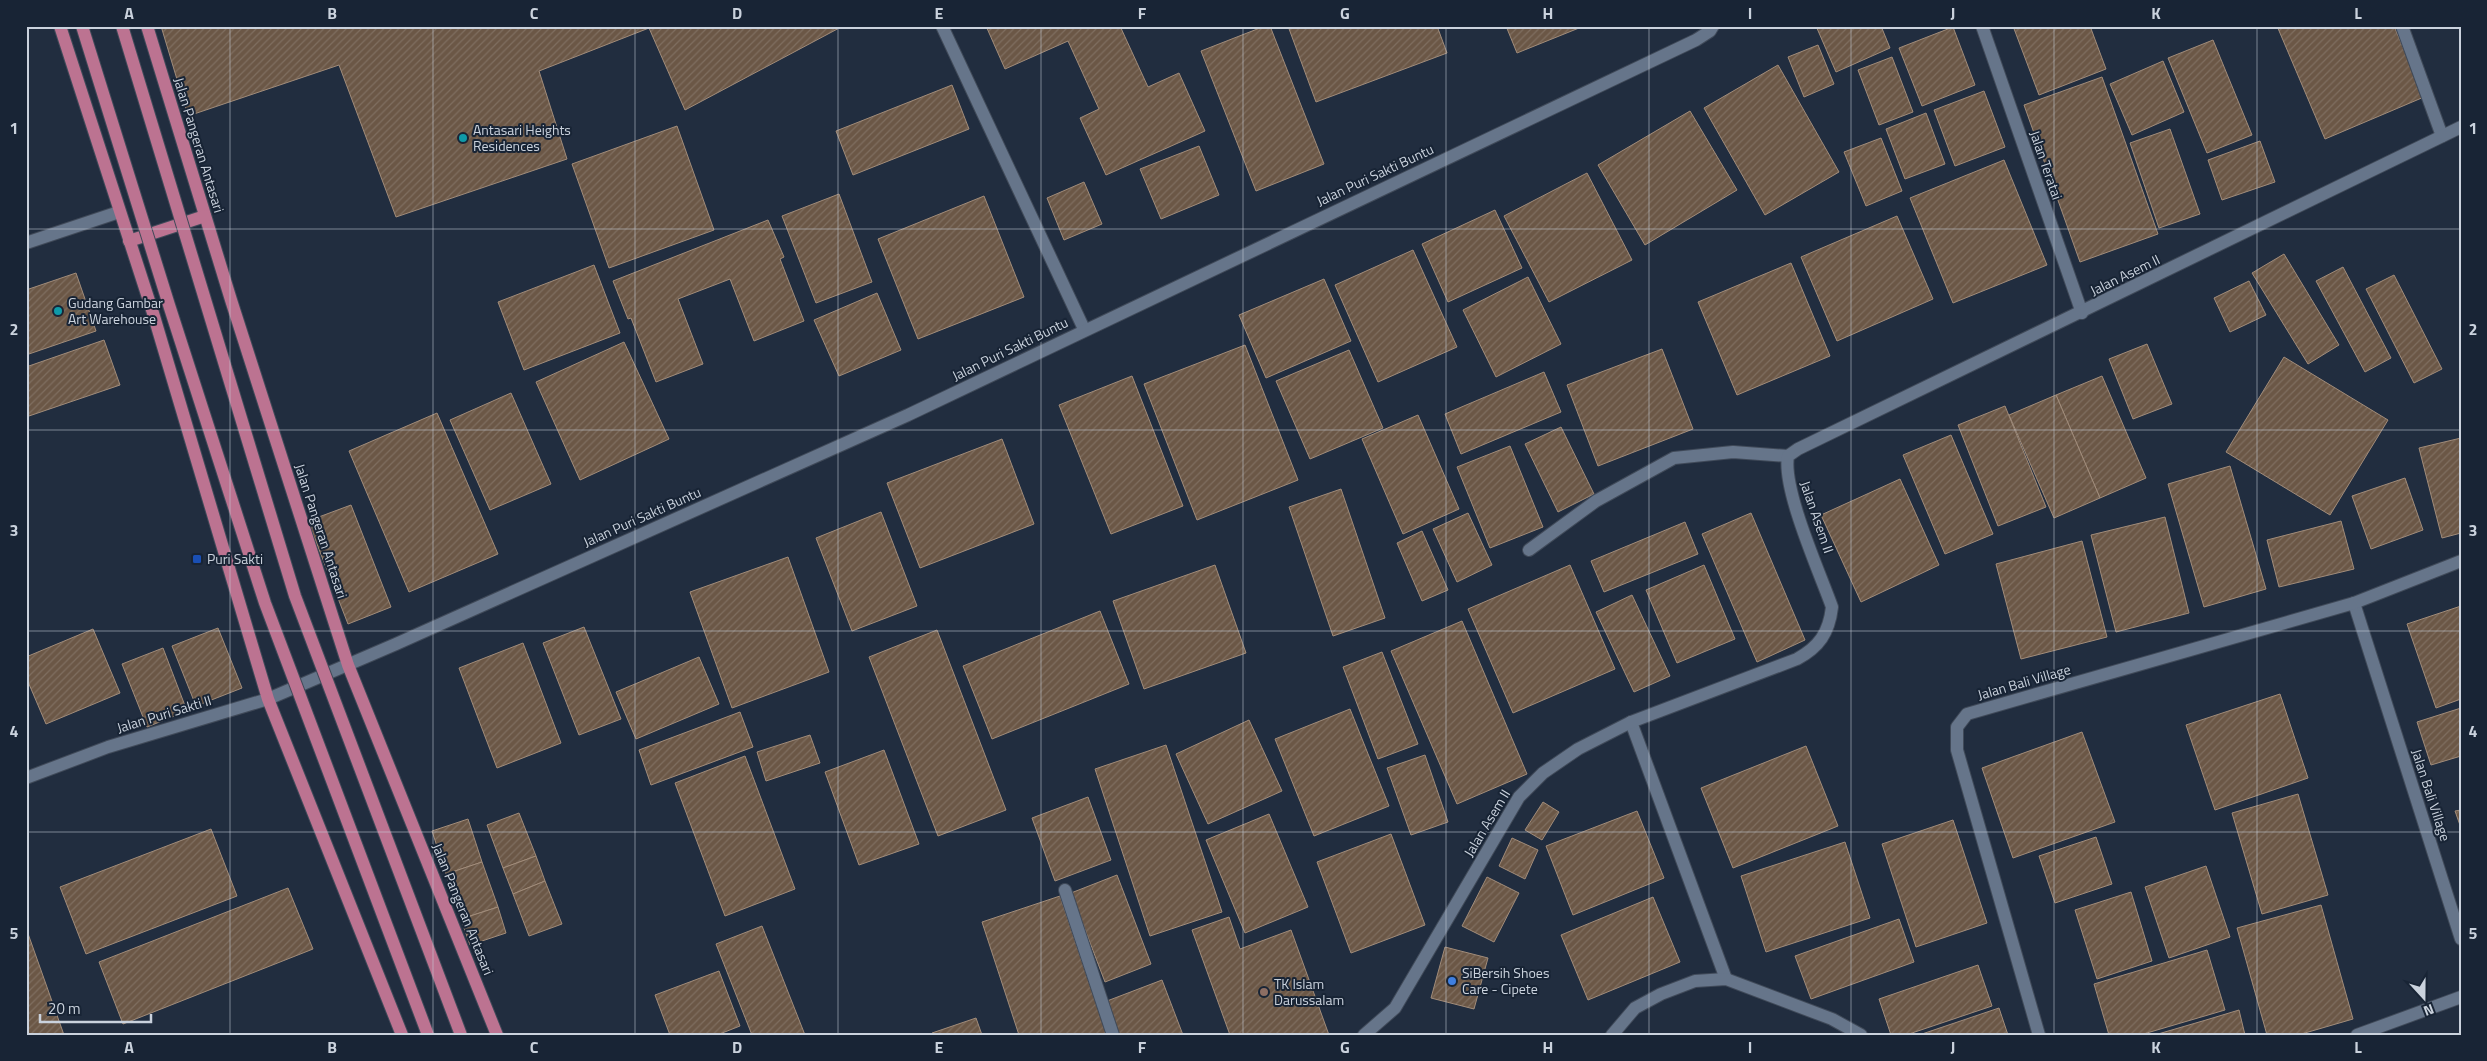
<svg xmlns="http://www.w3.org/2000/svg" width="2487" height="1061" font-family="'Titillium Web',sans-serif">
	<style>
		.building { fill: url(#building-hatch); stroke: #a18c7a }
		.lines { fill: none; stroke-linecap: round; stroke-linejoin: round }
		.minor-casing { stroke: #404a59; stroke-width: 14 }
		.major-casing { stroke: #404a59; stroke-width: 14 }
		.minor { stroke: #66758a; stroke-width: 12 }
		.major { stroke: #bc7391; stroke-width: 12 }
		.major-bridge-casing { stroke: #404a59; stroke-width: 14; stroke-linecap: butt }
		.major-bridge { stroke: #bc7391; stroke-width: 12 }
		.grid { fill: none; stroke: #cad2dd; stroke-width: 1; stroke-opacity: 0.55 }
		.culture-dot { fill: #0f9aa8; stroke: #182435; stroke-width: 2 }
		.transit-dot { fill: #1a4fb4; stroke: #182435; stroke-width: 2 }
		.shop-dot { fill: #3f7fe0; stroke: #182435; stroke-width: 2 }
		.education-dot { fill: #8d6e63; stroke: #182435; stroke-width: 2 }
		.labels { text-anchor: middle; stroke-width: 4; stroke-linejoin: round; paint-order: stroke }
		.poi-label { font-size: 14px; fill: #cad2dd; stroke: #182435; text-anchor: start }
		.street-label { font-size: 14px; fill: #cad2dd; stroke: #182435 }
		.neatline { fill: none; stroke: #cad2dd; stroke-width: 2 }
		.grid-label { font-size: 16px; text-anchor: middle; font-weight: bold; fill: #cad2dd }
	</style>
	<defs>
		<pattern id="building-hatch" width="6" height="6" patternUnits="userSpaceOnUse" patternTransform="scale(1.25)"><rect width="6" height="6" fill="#6b5746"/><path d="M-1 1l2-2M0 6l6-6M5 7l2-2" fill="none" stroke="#7f6e60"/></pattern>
	</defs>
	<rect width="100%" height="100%" fill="#212d3f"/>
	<g class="building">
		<polygon points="161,26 843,26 685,110 649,28 539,71 567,159 396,217 339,65 188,116"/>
		<polygon points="986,26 1120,26 1148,87 1179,73 1205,131 1106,175 1080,118 1099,109 1068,41 1005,69"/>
		<polygon points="1265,26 1270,26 1324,164 1256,191 1201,51"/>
		<polygon points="1288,26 1437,26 1447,53 1316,102"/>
		<polygon points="1506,26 1578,26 1579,28 1517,53"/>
		<polygon points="1816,26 1881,26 1890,48 1836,72"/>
		<polygon points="2013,26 2090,26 2106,69 2039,95"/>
		<polygon points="2277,26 2394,26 2424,97 2325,139"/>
		<polygon points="1953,27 1975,85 1922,106 1899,48"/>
		<polygon points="2213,40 2252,135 2207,153 2168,58"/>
		<polygon points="1818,45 1834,84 1804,97 1788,57"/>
		<polygon points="1892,57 1913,112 1879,125 1858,70"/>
		<polygon points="2163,61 2184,112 2132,135 2110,84"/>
		<polygon points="1778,65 1839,172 1765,215 1704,108"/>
		<polygon points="2102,77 2158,234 2080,262 2024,105"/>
		<polygon points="952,85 969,129 853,175 836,131"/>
		<polygon points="1984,91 2005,147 1955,166 1934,110"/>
		<polygon points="1690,111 1737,190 1645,245 1598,165"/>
		<polygon points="1926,113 1945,164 1905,179 1886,129"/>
		<polygon points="677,126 714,230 609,268 572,164"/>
		<polygon points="2170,129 2200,214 2159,228 2130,143"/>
		<polygon points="1881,138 1902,191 1866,206 1844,152"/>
		<polygon points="2260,141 2275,182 2222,200 2208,160"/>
		<polygon points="1199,146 1219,195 1161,219 1140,169"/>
		<polygon points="2004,160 2047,265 1953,303 1910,198"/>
		<polygon points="1587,173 1632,260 1549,302 1504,216"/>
		<polygon points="1084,182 1102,224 1064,240 1047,198"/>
		<polygon points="839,194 872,282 816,303 782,216"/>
		<polygon points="984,196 1024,297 918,339 878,239"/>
		<polygon points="1495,210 1522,268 1448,302 1422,244"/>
		<polygon points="1897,216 1933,299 1837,341 1801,257"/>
		<polygon points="768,220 784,257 780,259 804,321 754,341 730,279 678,299 703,364 656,382 631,318 628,319 613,281"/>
		<polygon points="1413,250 1457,347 1378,382 1335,285"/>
		<polygon points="2284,254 2339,345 2308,364 2252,273"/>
		<polygon points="1791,263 1830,356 1737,395 1698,302"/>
		<polygon points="594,265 620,333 524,370 498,302"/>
		<polygon points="2343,267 2391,358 2365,372 2316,281"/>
		<polygon points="76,273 96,331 26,355 26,290"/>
		<polygon points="2394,275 2442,369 2414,383 2366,289"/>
		<polygon points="1528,277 1561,344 1496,377 1463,310"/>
		<polygon points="1324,279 1351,341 1266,378 1239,315"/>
		<polygon points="2249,281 2266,315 2230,332 2214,298"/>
		<polygon points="877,293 901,350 839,376 814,320"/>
		<polygon points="104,340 120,385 26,417 26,367"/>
		<polygon points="624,342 669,439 580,480 536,382"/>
		<polygon points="2147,344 2172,404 2133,419 2109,359"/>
		<polygon points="1245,345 1298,480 1197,520 1144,384"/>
		<polygon points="1662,349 1693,429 1598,466 1567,385"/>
		<polygon points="1349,350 1383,428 1310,459 1276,381"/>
		<polygon points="2284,357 2388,420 2330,515 2226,452"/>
		<polygon points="1544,372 1561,412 1461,454 1445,414"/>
		<polygon points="1132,376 1183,506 1111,534 1059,405"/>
		<polygon points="2102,376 2146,478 2100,498 2056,395"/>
		<polygon points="511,393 551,484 490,510 450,420"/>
		<polygon points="2056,395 2100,498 2054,518 2009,415"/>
		<polygon points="2005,406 2046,507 1998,526 1958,425"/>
		<polygon points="437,413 498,554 409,592 349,451"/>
		<polygon points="1418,415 1459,509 1403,534 1362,439"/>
		<polygon points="1561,427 1594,494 1558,512 1525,444"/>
		<polygon points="1951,435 1993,534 1945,554 1903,455"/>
		<polygon points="2461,438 2461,533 2442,538 2419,448"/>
		<polygon points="1002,439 1034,524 920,568 887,483"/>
		<polygon points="1510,446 1543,527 1490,548 1457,467"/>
		<polygon points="2230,466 2266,589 2204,607 2168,484"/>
		<polygon points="2405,478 2423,530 2371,549 2352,496"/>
		<polygon points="1900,479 1939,565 1861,602 1821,515"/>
		<polygon points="1341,489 1385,618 1333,636 1289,507"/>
		<polygon points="351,505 391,607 348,624 308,521"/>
		<polygon points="881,512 917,606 852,631 816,538"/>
		<polygon points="1468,513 1492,565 1457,582 1433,529"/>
		<polygon points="1751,513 1805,640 1757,662 1702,534"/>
		<polygon points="2165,517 2189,613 2116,632 2091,535"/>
		<polygon points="2341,521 2354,569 2279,587 2267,540"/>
		<polygon points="1685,522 1698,554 1604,592 1591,561"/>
		<polygon points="1422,531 1448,590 1422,601 1397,543"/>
		<polygon points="2082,541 2107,637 2021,659 1996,564"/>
		<polygon points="788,557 829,672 732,708 690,592"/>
		<polygon points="1215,565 1246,653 1144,689 1113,601"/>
		<polygon points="1570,565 1615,669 1513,713 1468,609"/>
		<polygon points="1704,565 1735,639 1677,663 1646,590"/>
		<polygon points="1632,595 1670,676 1634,692 1596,612"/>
		<polygon points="2461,606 2461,699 2436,708 2407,624"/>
		<polygon points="1100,611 1129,684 992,739 963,666"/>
		<polygon points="1462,621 1527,774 1457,804 1391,651"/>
		<polygon points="584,627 621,719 579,735 543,643"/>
		<polygon points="218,628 242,688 196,706 172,646"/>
		<polygon points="93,629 120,693 46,724 26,677 26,657"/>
		<polygon points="937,630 1006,810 938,836 869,657"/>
		<polygon points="523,643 561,743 497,768 459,668"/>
		<polygon points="163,648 187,711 147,727 122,664"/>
		<polygon points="1382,652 1418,744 1378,759 1343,667"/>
		<polygon points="699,657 719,704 636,739 616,692"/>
		<polygon points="2280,694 2308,778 2215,810 2186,725"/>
		<polygon points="2461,708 2461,756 2431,765 2417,722"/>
		<polygon points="1350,709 1389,806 1314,836 1275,739"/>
		<polygon points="740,712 753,747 651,785 639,750"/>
		<polygon points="1249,720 1282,791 1208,824 1176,754"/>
		<polygon points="2082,732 2115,822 2013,858 1982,768"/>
		<polygon points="810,735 820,763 766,781 757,752"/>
		<polygon points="1166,745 1222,912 1150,936 1095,769"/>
		<polygon points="1806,746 1838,826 1733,868 1701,788"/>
		<polygon points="884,750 919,844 859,865 825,772"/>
		<polygon points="1425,755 1448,822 1411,835 1387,768"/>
		<polygon points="745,756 795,889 725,916 675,783"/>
		<polygon points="2298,794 2328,895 2262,914 2232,813"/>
		<polygon points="1088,797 1111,860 1055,881 1032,818"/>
		<polygon points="1543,802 1559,812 1542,840 1525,830"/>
		<polygon points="2461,810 2461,828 2455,811"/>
		<polygon points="1637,811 1664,878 1573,915 1546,846"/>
		<polygon points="519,813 536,856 503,868 487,825"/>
		<polygon points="1269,814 1308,907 1245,933 1206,840"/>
		<polygon points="468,819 482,862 446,874 432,831"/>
		<polygon points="1953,820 1987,923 1916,947 1882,844"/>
		<polygon points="211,829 237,896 86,954 60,887"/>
		<polygon points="1391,834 1425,925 1351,953 1317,862"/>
		<polygon points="2096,837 2112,884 2055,903 2039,856"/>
		<polygon points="1512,838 1538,850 1525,879 1499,866"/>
		<polygon points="1845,842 1870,918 1766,952 1741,876"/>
		<polygon points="536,856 545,881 513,894 503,868"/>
		<polygon points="482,862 498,907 461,919 446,874"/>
		<polygon points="2206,866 2230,937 2169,958 2145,887"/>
		<polygon points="1117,875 1151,964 1105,982 1071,893"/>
		<polygon points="1487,877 1519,893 1494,942 1462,926"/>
		<polygon points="545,881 562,924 529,936 513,894"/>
		<polygon points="288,888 313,949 123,1024 99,962"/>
		<polygon points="2131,892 2152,961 2097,979 2075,910"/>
		<polygon points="1060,896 1107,1035 1019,1035 982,922"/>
		<polygon points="1653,897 1680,962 1588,1000 1561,935"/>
		<polygon points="2321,905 2353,1019 2298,1035 2267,1035 2237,928"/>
		<polygon points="498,907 506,933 470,945 461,919"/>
		<polygon points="1229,917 1240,949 1291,930 1329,1035 1230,1035 1192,930"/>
		<polygon points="1899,919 1914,962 1811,999 1795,956"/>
		<polygon points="762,926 805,1035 752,1035 716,944"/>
		<polygon points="26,928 64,1035 26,1035"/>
		<polygon points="1445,947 1488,958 1474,1009 1431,998"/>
		<polygon points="2207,950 2225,1010 2140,1035 2109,1035 2094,984"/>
		<polygon points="1978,965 1992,1006 1906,1035 1891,1035 1879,999"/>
		<polygon points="719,971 740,1026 717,1035 670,1035 655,995"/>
		<polygon points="1162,980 1183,1035 1119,1035 1107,1001"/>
		<polygon points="1999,1008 2008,1035 1919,1035"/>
		<polygon points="2239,1010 2245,1035 2158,1034 2206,1020"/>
		<polygon points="976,1018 982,1035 932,1035 932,1033"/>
	</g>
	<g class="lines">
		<g class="minor-casing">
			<g id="minor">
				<polyline points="942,26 1084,329"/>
				<polyline points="1982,26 2082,313"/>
				<polyline points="2402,26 2442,136"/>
				<polyline points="26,243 119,212"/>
				<polyline points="1529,550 1596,501 1674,458 1733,452 1788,456"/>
				<polyline points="2354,603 2461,939"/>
				<polyline points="1631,722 1726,979"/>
				<polyline points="26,778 108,747 268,699 396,644 908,415 1696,40 1710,31 1713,26"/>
				<polyline points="1065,890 1113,1035"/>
				<path d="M1364,1035l31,-27 124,-211 24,-24 35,-24 53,-27 166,-63c22,-12 32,-26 35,-52 -12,-34 -50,-118 -44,-151l10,-7 663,-322"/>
				<polyline points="1612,1035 1635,1008 1661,994 1695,981 1726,979 1832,1019 1861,1035"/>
				<polyline points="2039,1035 1957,750 1957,727 1967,714 2354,603 2461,561"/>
				<polyline points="2357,1035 2461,997"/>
			</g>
		</g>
		<g class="major-casing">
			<g id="major">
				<polyline points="60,26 153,313 268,699 402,1035"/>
				<polyline points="147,26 231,300 348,665 497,1035"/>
				<polyline points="129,241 205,216"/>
			</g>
		</g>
		<use href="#minor" class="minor"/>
		<use href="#major" class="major"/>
		<g class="major-bridge-casing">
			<g id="major-bridge">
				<polyline points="82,26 169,305 265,603 428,1035"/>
				<polyline points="122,26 295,596 461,1035"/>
			</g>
		</g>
		<use href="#major-bridge" class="major-bridge"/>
	</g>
	<path class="grid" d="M230,26v1009M433,26v1009M635,26v1009M838,26v1009M1041,26v1009M1243,26v1009M1446,26v1009M1649,26v1009M1851,26v1009M2054,26v1009M2257,26v1009M26,229h2435M26,430h2435M26,631h2435M26,832h2435"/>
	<g class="culture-dot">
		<circle cx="463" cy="138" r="5"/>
		<circle cx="58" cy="311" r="5"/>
	</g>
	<rect class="transit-dot" x="192" y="554" width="10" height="10" rx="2.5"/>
	<circle class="shop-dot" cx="1452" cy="981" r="5"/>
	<circle class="education-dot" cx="1264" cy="992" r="5"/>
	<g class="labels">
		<g class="poi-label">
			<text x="473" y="135">Antasari Heights<tspan x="473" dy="16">Residences</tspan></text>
			<text x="68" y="308">Gudang Gambar<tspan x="68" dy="16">Art Warehouse</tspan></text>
			<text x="207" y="564">Puri Sakti</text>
			<text x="1462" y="978">SiBersih Shoes<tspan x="1462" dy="16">Care - Cipete</tspan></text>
			<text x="1274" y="989">TK Islam<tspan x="1274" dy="16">Darussalam</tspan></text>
		</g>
		<g class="street-label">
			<text transform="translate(199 145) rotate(73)" y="5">Jalan Pangeran Antasari</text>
			<text transform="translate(2046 165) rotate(71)" y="5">Jalan Teratai</text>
			<text transform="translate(1375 175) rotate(-25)" y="5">Jalan Puri Sakti Buntu</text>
			<text transform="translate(2125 275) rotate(-26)" y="5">Jalan Asem II</text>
			<text transform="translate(1010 349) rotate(-26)" y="5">Jalan Puri Sakti Buntu</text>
			<text transform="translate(642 517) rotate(-24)" y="5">Jalan Puri Sakti Buntu</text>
			<text transform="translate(1817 517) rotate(71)" y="5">Jalan Asem II</text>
			<text transform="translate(321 531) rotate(72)" y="5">Jalan Pangeran Antasari</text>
			<text transform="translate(2024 682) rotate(-16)" y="5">Jalan Bali Village</text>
			<text transform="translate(164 714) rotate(-17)" y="5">Jalan Puri Sakti II</text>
			<text transform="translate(2431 795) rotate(72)" y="5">Jalan Bali Village</text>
			<text transform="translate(1487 823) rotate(-59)" y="5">Jalan Asem II</text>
			<text transform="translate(463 909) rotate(68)" y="5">Jalan Pangeran Antasari</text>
		</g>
	</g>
	<rect width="2487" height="1061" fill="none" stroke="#182435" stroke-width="55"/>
	<g transform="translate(2424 998) rotate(159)" stroke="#182435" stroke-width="4" paint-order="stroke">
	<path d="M0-4L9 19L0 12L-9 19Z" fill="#cad2dd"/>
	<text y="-8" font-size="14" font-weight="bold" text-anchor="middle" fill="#cad2dd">N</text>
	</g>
	<path d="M40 1014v8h111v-8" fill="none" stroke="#cad2dd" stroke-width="2.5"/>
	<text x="48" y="1014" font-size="15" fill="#cad2dd" stroke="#182435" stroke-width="4" paint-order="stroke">20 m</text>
	<rect x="28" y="28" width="2432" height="1006" class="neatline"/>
	<g class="grid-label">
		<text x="129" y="19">A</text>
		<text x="332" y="19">B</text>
		<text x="534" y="19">C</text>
		<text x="737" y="19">D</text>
		<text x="939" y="19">E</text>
		<text x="1142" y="19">F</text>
		<text x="1345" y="19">G</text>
		<text x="1548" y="19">H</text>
		<text x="1750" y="19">I</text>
		<text x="1953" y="19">J</text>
		<text x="2156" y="19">K</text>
		<text x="2358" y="19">L</text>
		<text x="14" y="134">1</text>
		<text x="2473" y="134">1</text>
		<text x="14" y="335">2</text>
		<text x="2473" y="335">2</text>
		<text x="14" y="536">3</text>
		<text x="2473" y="536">3</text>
		<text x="14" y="737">4</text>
		<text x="2473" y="737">4</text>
		<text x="14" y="939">5</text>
		<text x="2473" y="939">5</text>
		<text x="129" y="1053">A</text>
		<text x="332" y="1053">B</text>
		<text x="534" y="1053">C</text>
		<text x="737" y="1053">D</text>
		<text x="939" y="1053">E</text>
		<text x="1142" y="1053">F</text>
		<text x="1345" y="1053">G</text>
		<text x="1548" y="1053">H</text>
		<text x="1750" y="1053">I</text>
		<text x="1953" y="1053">J</text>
		<text x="2156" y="1053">K</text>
		<text x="2358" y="1053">L</text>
	</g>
</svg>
